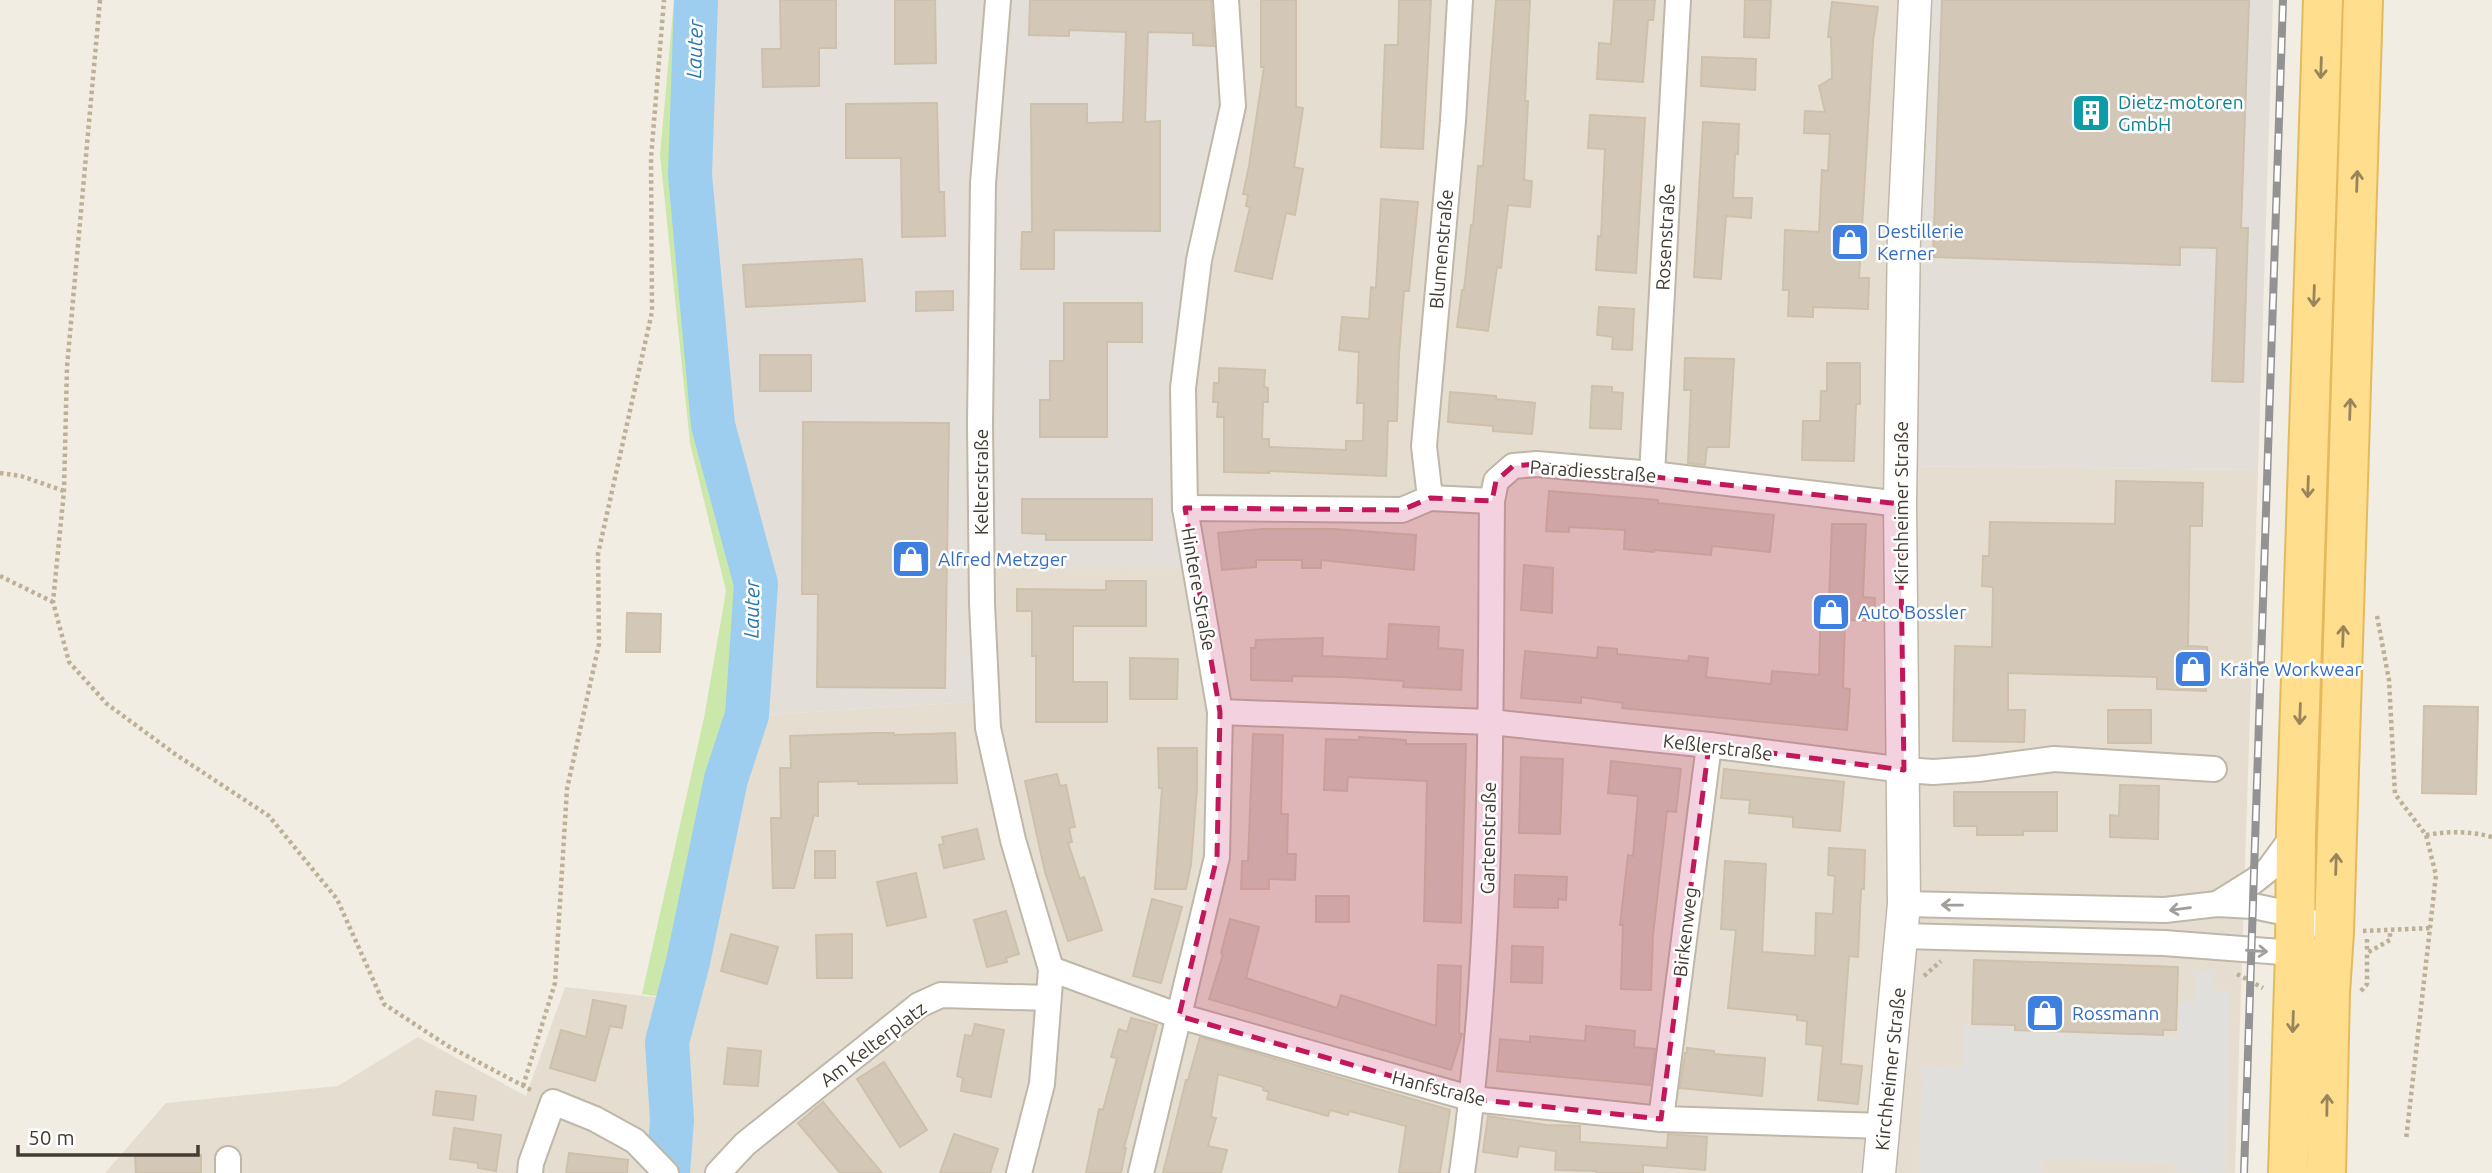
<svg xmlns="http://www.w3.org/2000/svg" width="2492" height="1173" font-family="Ubuntu,sans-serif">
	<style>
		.residential { fill: #e5ded0 }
		.industrial { fill: #e3ded7 }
		.green { fill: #cce7aa }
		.parking { fill: #e1dfdb }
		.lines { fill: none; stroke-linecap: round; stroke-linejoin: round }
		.river { stroke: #9dcef0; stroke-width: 44 }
		.building { fill: #d3c8b8; stroke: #cec0ab; stroke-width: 2 }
		.minor-casing { stroke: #bfb7a8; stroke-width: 28 }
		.tertiary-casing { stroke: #bfb7a8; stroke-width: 35 }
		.primary-casing { stroke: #e4ba5e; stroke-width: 42 }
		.path { stroke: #beb096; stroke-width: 4.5; stroke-dasharray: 3.5 3.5; stroke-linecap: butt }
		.minor { stroke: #fff; stroke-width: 24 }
		.tertiary { stroke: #fff; stroke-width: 32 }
		.primary { stroke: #ffde8e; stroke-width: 38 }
		.rail-casing { stroke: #939393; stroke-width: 8 }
		.rail { stroke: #fff; stroke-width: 5; stroke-dasharray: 16; stroke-linecap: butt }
		.oneway { stroke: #98855c }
		.oneway2 { stroke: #a19e99 }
		.marked { fill: #c2185b; fill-opacity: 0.2; stroke: #c2185b; stroke-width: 5; stroke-dasharray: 14 9; stroke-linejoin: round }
		.labels { text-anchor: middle; stroke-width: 5; stroke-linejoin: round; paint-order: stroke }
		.culture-label { font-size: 19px; fill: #0d838f; stroke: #fff; text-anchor: start }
		.shop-label { font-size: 19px; fill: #366cbe; stroke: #fff; text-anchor: start }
		.street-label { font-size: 19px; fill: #433c33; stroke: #fff }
		.water-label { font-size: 21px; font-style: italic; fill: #2c78ae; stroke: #fff }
	</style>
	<rect width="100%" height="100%" fill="#f1ede2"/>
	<polygon class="residential" points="1237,0 1915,0 1900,466 2258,470 2235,1173 105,1173 166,1103 338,1086 418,1037 526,1096 565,987 690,1001 762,715 990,701 982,568 1189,336"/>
	<g class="industrial">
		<polygon points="707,0 1237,0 1189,336 1194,569 982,568 990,701 762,715 769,586 725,424 702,176"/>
		<polygon points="1915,0 2273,0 2258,470 1900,466"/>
	</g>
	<polygon class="green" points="674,0 707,0 702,176 725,424 769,586 762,715 690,1001 642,994 704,718 726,591 690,443 660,155"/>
	<polygon class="parking" points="2195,971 2214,971 2213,990 2230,991 2225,1173 2174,1172 2174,1163 2042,1159 2041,1173 1919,1173 1922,1066 1962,1067 1964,1024 2015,1026 2015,1032 2178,1037 2179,1001 2194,1001"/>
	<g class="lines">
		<polyline class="river" points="668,1173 672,1120 667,1042 688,962 726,779 747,715 756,584 713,425 690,175 696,0"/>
	</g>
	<g class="building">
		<polygon points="780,0 836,0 836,48 819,48 819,86 763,87 762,49 781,49"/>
		<polygon points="895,0 935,0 936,63 895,64"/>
		<polygon points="1030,0 1211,0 1214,46 1193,45 1193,33 1148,32 1145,122 1160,121 1160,231 1054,230 1054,269 1021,269 1022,232 1032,232 1031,104 1087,104 1087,123 1123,122 1126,32 1069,30 1069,36 1029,35"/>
		<polygon points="1261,0 1296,0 1296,107 1303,108 1294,167 1303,169 1295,215 1286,213 1272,279 1235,271 1250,207 1246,206 1248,195 1243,194 1249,166 1264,67 1261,67"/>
		<polygon points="1399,0 1431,0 1423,149 1381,147 1385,45 1398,45"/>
		<polygon points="1496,0 1530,0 1525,101 1528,101 1524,180 1532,181 1530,207 1508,205 1501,268 1497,267 1488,331 1457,327 1462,290 1464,290 1471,225 1473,226 1478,166 1483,166"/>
		<polygon points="1614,0 1655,0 1653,20 1648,20 1643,82 1597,79 1599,43 1611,44"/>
		<polygon points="1745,0 1771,0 1769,38 1744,37"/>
		<polygon points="1942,0 2249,0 2241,228 2248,228 2243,382 2212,381 2217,248 2180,247 2180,265 1933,257"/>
		<polygon points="1832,2 1878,7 1873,41 1859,278 1869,278 1868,309 1813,307 1813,317 1788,316 1789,290 1783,290 1785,230 1819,232 1822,170 1828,171 1830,134 1804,133 1805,111 1825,112 1819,86 1832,78 1831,37 1828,37"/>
		<polygon points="1702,57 1756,59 1755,90 1701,86"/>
		<polygon points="937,103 939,192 944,192 945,236 902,237 901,158 846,158 846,104"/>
		<polygon points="1590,115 1645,118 1636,273 1596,270 1598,236 1601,237 1605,149 1588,148"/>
		<polygon points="1703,122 1739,124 1738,154 1735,154 1733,198 1752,198 1751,218 1726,216 1721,279 1694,277"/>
		<polygon points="1381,199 1418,202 1409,291 1404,291 1399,355 1397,421 1388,421 1386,476 1269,471 1269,473 1224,472 1224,417 1217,417 1218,402 1213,402 1214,383 1219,383 1219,368 1265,370 1264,387 1268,388 1268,402 1263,402 1262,439 1269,439 1269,447 1346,450 1346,441 1363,441 1364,403 1357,403 1359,352 1339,350 1342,317 1369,319 1371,287 1376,288"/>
		<polygon points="862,259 865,301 746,307 743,265"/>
		<polygon points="953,291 953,310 916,311 916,292"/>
		<polygon points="1064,303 1142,303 1142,342 1107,342 1107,437 1040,437 1040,400 1050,400 1050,361 1064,361"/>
		<polygon points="1599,307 1634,309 1632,350 1612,349 1613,337 1597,335"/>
		<rect x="760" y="355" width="51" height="36"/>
		<polygon points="1685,358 1734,359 1729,447 1707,447 1705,465 1688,463 1691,390 1684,390"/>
		<polygon points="1827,363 1860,363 1860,404 1856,404 1854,461 1802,460 1803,421 1820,421 1821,391 1827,391"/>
		<polygon points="1592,386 1612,387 1612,392 1623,393 1621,429 1590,428"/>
		<polygon points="1450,392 1496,396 1496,399 1535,403 1532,434 1493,431 1493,426 1448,422"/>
		<polygon points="803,422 949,423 945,688 817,687 818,594 802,594"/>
		<polygon points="2116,481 2203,483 2202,526 2190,526 2188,646 2207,647 2206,691 2157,689 2157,677 2008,673 2008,710 2025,710 2024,742 1953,741 1955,646 1992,647 1993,587 1982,586 1983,556 1989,556 1990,522 2115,524"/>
		<polygon points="1549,491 1658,500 1658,503 1774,515 1770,552 1712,546 1711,555 1654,550 1654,552 1624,549 1625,530 1569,527 1569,532 1546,531"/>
		<polygon points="1022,499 1152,499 1152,540 1046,540 1046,534 1022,533"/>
		<polygon points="1832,524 1866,524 1863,597 1875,598 1874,621 1845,620 1843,688 1850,689 1847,730 1622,708 1623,703 1581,697 1581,703 1521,698 1525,651 1597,658 1598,647 1617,649 1617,654 1688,661 1689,656 1708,658 1706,677 1771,684 1772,671 1819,675 1821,601 1829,601"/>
		<polygon points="1261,529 1334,529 1416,535 1414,570 1321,560 1321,568 1302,568 1302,560 1256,560 1256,567 1222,570 1218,533"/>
		<polygon points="1524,565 1553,568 1552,613 1521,610"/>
		<polygon points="1106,581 1146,581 1146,626 1073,626 1073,682 1107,682 1107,722 1036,722 1036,656 1032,656 1032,611 1017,611 1017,589 1106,590"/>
		<polygon points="627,613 661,614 660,652 626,652"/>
		<polygon points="1389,624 1439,627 1438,648 1463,650 1461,690 1403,687 1404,681 1343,677 1292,676 1292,681 1251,680 1251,648 1255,648 1256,640 1323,638 1322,656 1387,659"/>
		<polygon points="1130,658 1178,659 1177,699 1130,699"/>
		<polygon points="2424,706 2478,707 2476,794 2422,793"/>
		<rect x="2108" y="710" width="43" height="33"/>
		<polygon points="873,733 894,733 894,735 955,733 957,783 858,784 858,781 818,782 818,816 814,815 794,888 773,888 771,818 781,818 780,768 791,768 790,736"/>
		<polygon points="1253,734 1283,735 1281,814 1288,814 1287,854 1296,854 1295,880 1269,879 1269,889 1241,889 1242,861 1248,861"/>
		<polygon points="1359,737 1406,740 1406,744 1466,744 1461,923 1424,921 1427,781 1348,777 1347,791 1324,790 1326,739 1359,740"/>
		<polygon points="1158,748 1197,748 1197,788 1191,864 1186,889 1155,889 1162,788 1159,788"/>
		<polygon points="1521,757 1563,759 1560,834 1519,833"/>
		<polygon points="1611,761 1681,769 1676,812 1667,811 1653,935 1651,990 1621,989 1623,925 1620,925 1628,855 1633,856 1638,796 1608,793"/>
		<polygon points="1724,769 1844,782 1840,831 1793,827 1793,817 1749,813 1750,800 1721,798"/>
		<polygon points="1057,774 1060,786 1066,785 1075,827 1069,828 1072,842 1068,843 1080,879 1084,877 1102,930 1068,941 1045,872 1025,781"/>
		<polygon points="2120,785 2159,786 2158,839 2110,837 2110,815 2119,816"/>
		<polygon points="1954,792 2057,792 2057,831 2023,831 2023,835 1977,835 1977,826 1954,826"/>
		<polygon points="977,829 984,859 944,868 939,845 944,844 942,837"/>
		<polygon points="1829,848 1865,850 1864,889 1861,889 1858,957 1849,956 1841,1064 1862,1066 1858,1104 1818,1100 1823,1046 1806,1044 1807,1021 1797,1020 1797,1015 1728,1008 1736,930 1721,929 1725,861 1766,864 1762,952 1815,956 1816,913 1833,914 1835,876 1828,875"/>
		<rect x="815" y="851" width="20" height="27"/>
		<polygon points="916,873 926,917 887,926 877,882"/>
		<polygon points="1515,875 1567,877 1566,900 1558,899 1558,908 1514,907"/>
		<rect x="1316" y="896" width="33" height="26"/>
		<polygon points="1152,899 1182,907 1161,983 1133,976"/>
		<polygon points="1006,911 1019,954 1006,958 1007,962 987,967 974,920"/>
		<polygon points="1230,919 1259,927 1246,978 1337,1008 1341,995 1436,1026 1438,965 1461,966 1459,1033 1462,1034 1451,1070 1209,999 1223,954 1221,953"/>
		<polygon points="731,934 778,947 767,984 721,971"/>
		<polygon points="852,934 852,978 817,978 816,935"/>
		<polygon points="1512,946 1543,947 1542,983 1511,982"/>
		<polygon points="1974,960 2178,967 2176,1030 2163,1030 2163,1035 2015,1030 2015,1025 1972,1024"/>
		<polygon points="593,1000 626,1006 622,1028 610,1026 595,1081 550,1068 561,1030 586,1037"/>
		<polygon points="1131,1018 1157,1025 1124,1148 1126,1148 1121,1173 1086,1173 1099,1109 1103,1110 1117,1058 1111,1057 1119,1029 1127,1032"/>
		<polygon points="975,1024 1004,1030 991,1097 961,1091 963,1078 957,1076 965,1035 972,1036"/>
		<polygon points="1586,1026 1635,1031 1634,1047 1655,1049 1650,1085 1497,1071 1500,1039 1530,1042 1530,1036 1585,1041"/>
		<polygon points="1200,1037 1450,1110 1440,1173 1399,1173 1406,1126 1349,1111 1348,1115 1330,1110 1328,1116 1267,1099 1269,1092 1263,1090 1264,1087 1218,1074 1211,1117 1216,1118 1208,1146 1227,1150 1221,1173 1163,1173 1186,1080 1188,1080"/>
		<polygon points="728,1048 761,1051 758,1086 724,1084"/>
		<polygon points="1687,1048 1714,1051 1714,1054 1765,1058 1762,1096 1680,1088 1685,1053 1687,1053"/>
		<polygon points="884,1062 927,1130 900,1147 857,1079"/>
		<polygon points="436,1091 476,1096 473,1120 433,1115"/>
		<polygon points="823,1102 840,1123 882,1173 840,1173 798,1123"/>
		<polygon points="1488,1116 1546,1125 1580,1126 1580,1142 1667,1148 1668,1134 1707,1137 1705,1170 1643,1165 1643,1173 1596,1173 1596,1171 1555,1170 1556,1151 1519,1146 1517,1157 1483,1152"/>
		<polygon points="454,1128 501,1135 496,1171 478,1168 478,1163 450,1159"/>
		<polygon points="954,1134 998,1149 990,1173 940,1173"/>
		<polygon points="569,1153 628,1160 627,1173 566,1173"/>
		<polygon points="135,1155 201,1155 201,1173 136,1173"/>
	</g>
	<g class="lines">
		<g class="minor-casing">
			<g id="minor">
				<polyline points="998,0 983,183 980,424 982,604 988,728 1013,840 1051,969 1042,1084 1019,1173"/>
				<polyline points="1652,474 1678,0"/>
				<polyline points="1430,498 1424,446 1453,121 1460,0"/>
				<polyline points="1185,508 1402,510 1430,498 1492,501 1496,481 1513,466 1537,464 1652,474 1900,504"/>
				<polyline points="1220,712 1490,722 1709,745 1904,770 1933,772 1978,769 2054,759 2214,769"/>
				<polyline points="1904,904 2165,910 2217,904 2253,906 2296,915 2334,932"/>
				<polyline points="2217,904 2254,881 2269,869 2296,832"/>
				<polyline points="1902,936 2164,943 2295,953 2305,948"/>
				<polyline points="1051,969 1179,1016 1473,1099 1661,1119 1884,1126"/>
				<polyline points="1661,1119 1709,745"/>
				<polyline points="228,1173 228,1159"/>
				<polyline points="530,1173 531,1163 553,1102 595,1119 635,1141 666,1173"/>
				<polyline points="718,1173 745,1144 919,1005 941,995 1048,998"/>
				<polyline points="1141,1173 1217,857 1220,712 1185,508 1183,388 1199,260 1233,106 1226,0"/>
				<path d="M1462,1173c32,-222 28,-448 30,-672"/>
			</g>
		</g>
		<g class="tertiary-casing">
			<polyline id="tertiary" points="1879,1173 1904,904 1900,504 1904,233 1915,0"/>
		</g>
		<g class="primary-casing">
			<g id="primary">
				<polyline points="2288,1173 2295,953 2296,831 2323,0"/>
				<polyline points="2326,1173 2330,993 2334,932 2363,0"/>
			</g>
		</g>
		<g class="path">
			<polyline points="100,0 67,367 64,491 53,602 69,662 107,704 175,754 269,816 337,899 384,1004 448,1046 533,1091"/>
			<polyline points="0,473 21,476 64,491"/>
			<polyline points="0,576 53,602"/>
			<polyline points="2377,616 2389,680 2395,794 2426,835 2436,875 2406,1140"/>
			<path d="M2426,835c23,-4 43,-4 66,2"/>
			<polyline points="2363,931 2431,928"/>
			<polyline points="2367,939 2367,953"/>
			<polyline points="2237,974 2263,988"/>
			<polyline points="1924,976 1941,961"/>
			<polyline points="2361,991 2367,984 2367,953 2390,940 2390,931"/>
			<polyline points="523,1086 555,983 567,789 599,644 598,554 652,312 651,158 664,0"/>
		</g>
		<use href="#minor" class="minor"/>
		<use href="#tertiary" class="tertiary"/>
		<use href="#primary" class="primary"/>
		<g class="rail-casing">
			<polyline id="rail" points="2244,1173 2283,0"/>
		</g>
		<use href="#rail" class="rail"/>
	</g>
	<defs><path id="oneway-shaft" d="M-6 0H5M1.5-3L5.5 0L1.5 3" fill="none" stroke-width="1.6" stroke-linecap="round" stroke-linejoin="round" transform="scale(1.75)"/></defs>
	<g class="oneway">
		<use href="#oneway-shaft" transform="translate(2321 68) rotate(92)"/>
		<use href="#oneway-shaft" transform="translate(2357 181) rotate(-88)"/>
		<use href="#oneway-shaft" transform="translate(2314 296) rotate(92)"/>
		<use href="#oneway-shaft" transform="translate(2350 409) rotate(-88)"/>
		<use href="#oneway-shaft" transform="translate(2308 487) rotate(92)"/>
		<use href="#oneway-shaft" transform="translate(2343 636) rotate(-88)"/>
		<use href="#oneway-shaft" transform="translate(2300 714) rotate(92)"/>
		<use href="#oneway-shaft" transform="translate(2336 864) rotate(-88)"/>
		<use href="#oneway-shaft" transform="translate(2293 1022) rotate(92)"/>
		<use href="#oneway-shaft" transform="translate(2327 1105) rotate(-89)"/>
	</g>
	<g class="oneway2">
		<use href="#oneway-shaft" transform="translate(1952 905) rotate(-179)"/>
		<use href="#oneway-shaft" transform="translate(2180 909) rotate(173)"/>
		<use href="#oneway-shaft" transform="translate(2257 951) rotate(4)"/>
	</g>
	<path class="marked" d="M1537,464l363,40 4,266 -195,-25 -48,374 -188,-20 -294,-83 38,-159 3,-145 -35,-204 217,2 28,-12 62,3 4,-20 17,-15z"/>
	<defs>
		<g id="building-square" transform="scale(2.0125)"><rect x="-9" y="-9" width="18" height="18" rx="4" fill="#0f9aa8" stroke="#fff"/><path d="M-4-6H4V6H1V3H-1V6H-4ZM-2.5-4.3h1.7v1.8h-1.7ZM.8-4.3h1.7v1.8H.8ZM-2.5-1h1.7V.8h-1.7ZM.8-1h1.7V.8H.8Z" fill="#fff"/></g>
		<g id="shop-square" transform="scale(2.0125)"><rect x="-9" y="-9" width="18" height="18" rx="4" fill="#3f7fe0" stroke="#fff"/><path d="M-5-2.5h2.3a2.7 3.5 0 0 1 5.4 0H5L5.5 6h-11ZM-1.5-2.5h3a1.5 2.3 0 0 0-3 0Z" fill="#fff"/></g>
	</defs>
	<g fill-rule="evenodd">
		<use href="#building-square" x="2091" y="113"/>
		<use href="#shop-square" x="1850" y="242"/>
		<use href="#shop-square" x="911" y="559"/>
		<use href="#shop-square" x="1831" y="612"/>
		<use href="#shop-square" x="2193" y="669"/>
		<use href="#shop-square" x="2045" y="1013"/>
	</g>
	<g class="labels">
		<g class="culture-label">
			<text x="2118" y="109">Dietz‐motoren<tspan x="2118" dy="22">GmbH</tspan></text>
		</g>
		<g class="shop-label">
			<text x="1877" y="238">Destillerie<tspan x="1877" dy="22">Kerner</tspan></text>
			<text x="938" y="566">Alfred Metzger</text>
			<text x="1858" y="619">Auto Bossler</text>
			<text x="2220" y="676">Krähe Workwear</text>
			<text x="2072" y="1020">Rossmann</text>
		</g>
		<g class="street-label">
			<text transform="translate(1665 237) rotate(-87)" y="7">Rosenstraße</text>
			<text transform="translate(1441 249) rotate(-85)" y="7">Blumenstraße</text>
			<text transform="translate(1593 471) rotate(4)" y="7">Paradiesstraße</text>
			<text transform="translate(981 482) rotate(-90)" y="7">Kelterstraße</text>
			<text transform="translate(1901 503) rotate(-90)" y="7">Kirchheimer Straße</text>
			<text transform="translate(1199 589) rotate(80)" y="7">Hintere Straße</text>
			<text transform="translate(1718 747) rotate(7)" y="7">Keßlerstraße</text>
			<text transform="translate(1488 838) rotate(-89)" y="7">Gartenstraße</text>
			<text transform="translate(1685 932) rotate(-83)" y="7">Birkenweg</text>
			<text transform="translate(873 1044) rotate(-37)" y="7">Am Kelterplatz</text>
			<text transform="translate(1890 1069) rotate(-84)" y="7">Kirchheimer Straße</text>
			<text transform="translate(1439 1088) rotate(14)" y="7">Hanfstraße</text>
		</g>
		<g class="water-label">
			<text transform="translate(695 49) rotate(-88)" y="7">Lauter</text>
			<text transform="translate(752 609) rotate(-89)" y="7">Lauter</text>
		</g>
	</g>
	<path d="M18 1145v10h180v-10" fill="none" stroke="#433c33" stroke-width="3.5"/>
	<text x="28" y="1145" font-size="21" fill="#433c33" stroke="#ffffff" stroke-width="5" paint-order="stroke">50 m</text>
</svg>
